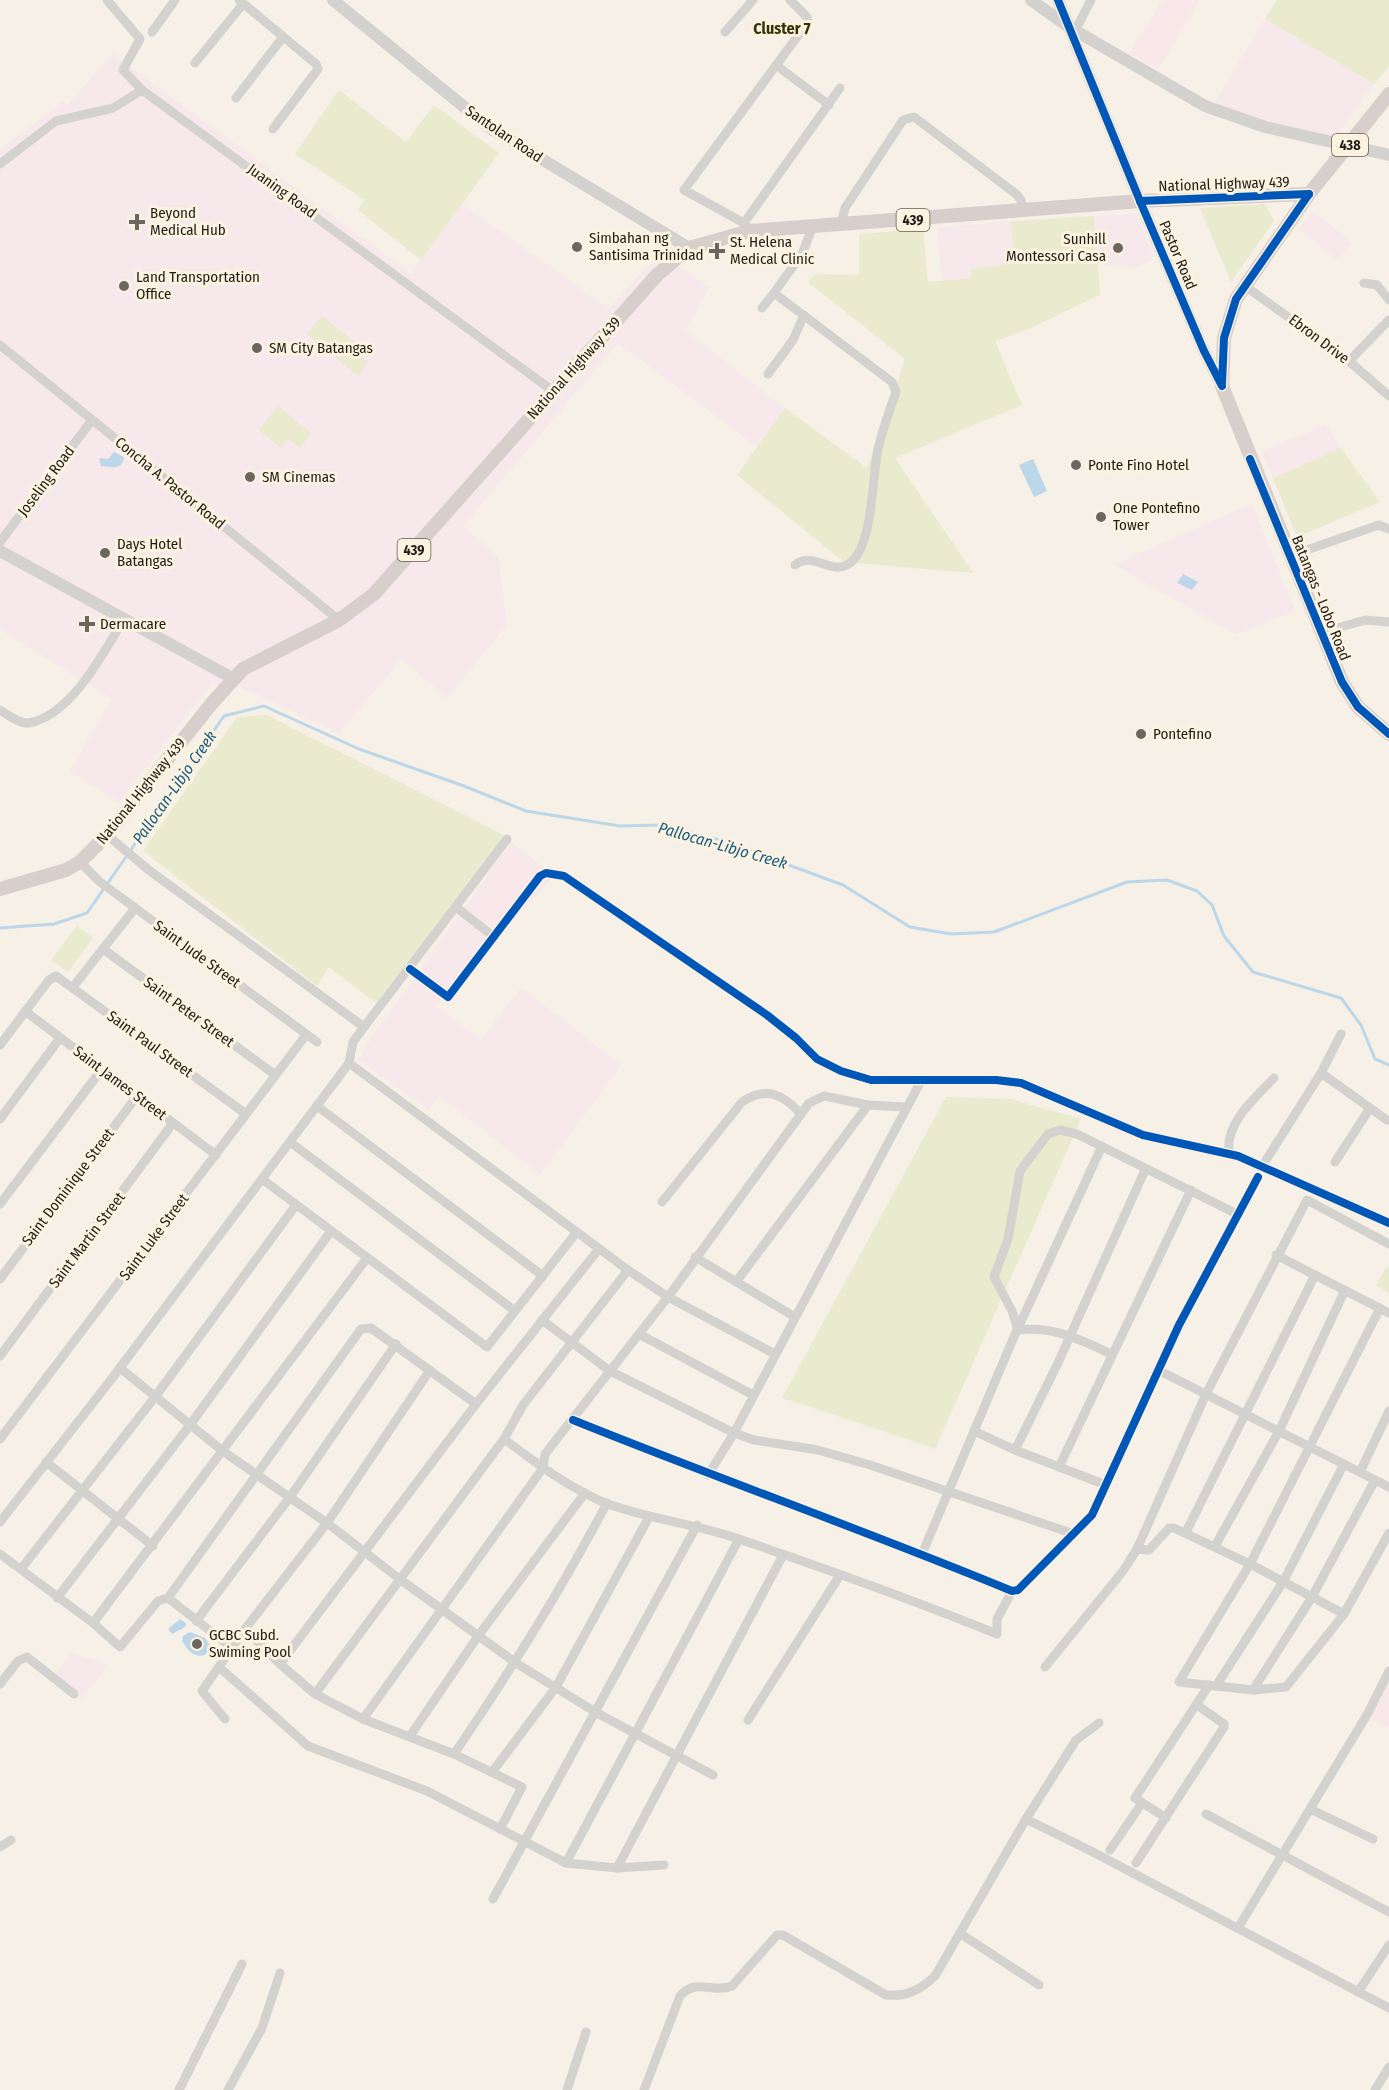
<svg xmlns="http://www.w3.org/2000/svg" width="1389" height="2090" font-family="'Fira Sans Condensed',sans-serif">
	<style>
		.commercial { fill: #f7e8ec }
		.education { fill: #f8e8e9 }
		.green { fill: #eaeacf }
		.water { fill: #bcd7e9 }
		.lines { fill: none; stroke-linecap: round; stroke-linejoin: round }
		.stream { stroke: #bcd7e9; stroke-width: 3 }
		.street { stroke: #d4d2cf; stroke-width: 9 }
		.secondary { stroke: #d4d2cf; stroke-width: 12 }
		.primary { stroke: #d8cecc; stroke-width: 14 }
		.cycleway-casing { stroke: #fcf2e0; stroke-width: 11 }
		.cycleway { stroke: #0057b8; stroke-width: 8 }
		.poi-dot { fill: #6b665f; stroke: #fcf2e0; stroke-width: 2 }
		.labels { text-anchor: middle; stroke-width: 6; stroke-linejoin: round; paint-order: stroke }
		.shield { fill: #fcf2e0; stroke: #625c53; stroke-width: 1.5 }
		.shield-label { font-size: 14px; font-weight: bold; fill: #201c16 }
		.street-label { font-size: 15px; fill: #201c16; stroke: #fcf2e0 }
		.poi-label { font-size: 15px; fill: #201c16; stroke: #fcf2e0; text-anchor: start }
		.neighbourhood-label { font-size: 16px; font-weight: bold; fill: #353308; stroke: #fcf2e0 }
		.water-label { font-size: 16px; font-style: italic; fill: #185b82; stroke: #fcf2e0 }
	</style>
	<rect width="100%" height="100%" fill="#f6f0e6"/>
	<g class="commercial">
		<polygon points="1265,19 1374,84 1335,138 1233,113 1215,102"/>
		<polygon points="113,54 411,274 460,203 609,309 644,269 665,256 709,288 685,331 785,408 757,447 618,343 463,526 498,557 507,625 447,698 401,659 339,733 241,687 211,684 119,802 70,771 112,699 0,629 0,150 62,102 68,104"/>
		<polygon points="1313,211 1352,243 1338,260 1299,229"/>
		<polygon points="1137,213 1154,259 1132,268 1097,264 1094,216"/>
		<polygon points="1011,221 1015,263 970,269 971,278 942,281 937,228"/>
		<polygon points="1326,425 1341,448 1273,478 1262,451"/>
		<polygon points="1252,504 1295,610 1236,634 1114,565"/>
		<polygon points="511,842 554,876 436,1006 481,1040 521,988 621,1065 540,1174 439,1096 429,1110 359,1060 366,1046"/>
		<polygon points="72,1653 108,1664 82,1698 55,1676"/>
	</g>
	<g class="education">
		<polygon points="1163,0 1199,0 1158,70 1130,53"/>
		<polygon points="515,851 540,872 497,932 469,912"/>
		<polygon points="1389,1679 1389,1728 1371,1718"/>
	</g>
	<g class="green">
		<polygon points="1277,0 1389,0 1389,66 1374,84 1265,19"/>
		<polygon points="339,90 406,142 434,105 499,153 421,260 358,210 365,200 295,154"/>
		<polygon points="1265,204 1274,221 1231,282 1200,208"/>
		<polygon points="1094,216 1100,295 1024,331 995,341 1022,405 895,458 973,573 844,562 737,475 785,408 867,468 905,359 808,282 815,274 859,275 859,234 923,229 928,282 971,278 970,269 1015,263 1011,221"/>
		<polygon points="322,316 362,348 358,354 368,363 358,376 307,334"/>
		<polygon points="278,406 311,433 300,448 288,439 281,448 259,430"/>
		<polygon points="1341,448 1380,502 1297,537 1273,478"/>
		<polygon points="267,715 504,835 376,1003 329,967 317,986 143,851 237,717"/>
		<polygon points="77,926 93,938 68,972 51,960"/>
		<polygon points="946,1097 1010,1099 1081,1119 935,1449 782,1398"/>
		<polygon points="1386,1267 1389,1268 1389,1293 1376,1286"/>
	</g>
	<g class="water">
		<path d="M114,452l10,5c-2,14 -12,10 -23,9l-2,-8 9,1z"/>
		<polygon points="1033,459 1047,491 1034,497 1019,465"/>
		<polygon points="1183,574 1198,582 1192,590 1177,583"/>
		<polygon points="180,1619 187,1624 185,1627 172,1634 168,1629"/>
		<path d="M190,1632l15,6 6,8 -6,9c-12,3 -17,-5 -23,-14l1,-5z"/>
	</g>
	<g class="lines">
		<polyline class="stream" points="0,928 54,924 87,913 224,716 264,706 359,749 464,786 526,811 620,826 659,825 724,841 843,885 910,927 951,934 994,932 1127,882 1167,880 1197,891 1212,905 1224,936 1253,972 1341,998 1361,1025 1375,1059 1389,1065"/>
		<g class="street">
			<polyline points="107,0 140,39 123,70 142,90 553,391"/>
			<polyline points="239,0 316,64 318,69 273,129"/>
			<polyline points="1075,31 1091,0"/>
			<polyline points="152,32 175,0"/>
			<polyline points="725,32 753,0"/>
			<polyline points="195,63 243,4"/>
			<polyline points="776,65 829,105"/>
			<polyline points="236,98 283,37"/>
			<polyline points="0,164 56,121 113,108 142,90"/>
			<polyline points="744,223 840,88"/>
			<polyline points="841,223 845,208 903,120 914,117 1016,194 1021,200 1023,210"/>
			<polyline points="750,231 744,223 684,190 808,22 807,17 790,0"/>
			<polyline points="1364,283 1377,285 1389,300"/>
			<polyline points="1245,286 1349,361 1389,396"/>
			<polyline points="762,308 774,293"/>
			<polyline points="0,345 339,620"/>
			<polyline points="1349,361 1389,320"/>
			<polyline points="768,374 793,340 804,315"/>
			<polyline points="0,542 92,420"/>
			<polyline points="1289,556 1379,525 1389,529"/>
			<path d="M795,565c18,-15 37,12 55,-2 23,-16 22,-86 28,-114 5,-20 11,-38 18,-57l-4,-10 -118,-89 28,-39 11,-28"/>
			<polyline points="1320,633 1365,620 1389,622"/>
			<path d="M0,710c8,5 20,14 29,13 43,-8 74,-70 95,-104"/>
			<polyline points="107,835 150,871 364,1027"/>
			<polyline points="80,862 100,882 317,1042"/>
			<polyline points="456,907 494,937"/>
			<polyline points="103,949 274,1074"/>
			<polyline points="410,969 448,997 540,876 546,873 564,876 767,1015 796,1038 817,1059 841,1071 871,1080 996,1080 1021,1083 1143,1135 1238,1156 1389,1223"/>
			<polyline points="73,987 135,908"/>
			<polyline points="25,1011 216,1155"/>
			<polyline points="0,1045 49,980 56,976 246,1114"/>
			<polyline points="349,1063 628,1270 668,1297 775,1354"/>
			<polyline points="1321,1073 1387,1120"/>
			<polyline points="317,1106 543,1276"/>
			<polyline points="0,1119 60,1038"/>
			<polyline points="290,1142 515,1311"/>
			<path d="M1229,1153c-4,-30 25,-54 45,-75"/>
			<polyline points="1335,1162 1370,1108"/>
			<polyline points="1263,1165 1321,1073 1341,1034"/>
			<polyline points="262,1179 487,1347 576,1233"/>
			<path d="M662,1202l80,-100c24,-16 41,-8 59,12"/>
			<polyline points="0,1204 102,1069"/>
			<polyline points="1276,1255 1389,1313"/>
			<polyline points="695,1257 795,1317"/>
			<polyline points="0,1279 137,1096"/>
			<polyline points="736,1282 868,1105"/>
			<polyline points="1380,1308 1250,1564 1179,1682 1253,1690 1286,1687 1344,1614 1389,1533"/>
			<polyline points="542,1320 610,1371 734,1433 754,1440 818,1450 870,1465 1074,1534"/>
			<polyline points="639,1334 753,1395"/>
			<path d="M1111,1354c-31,-15 -58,-28 -93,-24l-6,-19 -18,-34 14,-38 12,-68 28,-37 12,-4 17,4 162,81"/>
			<polyline points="0,1356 173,1123"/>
			<polyline points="120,1368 224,1452 327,1523 401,1580 516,1663 597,1713 713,1775"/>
			<polyline points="1158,1370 1389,1487"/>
			<path d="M573,1420c146,59 294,111 439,171l6,-1 74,-75 87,-190 79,-148"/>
			<polyline points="974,1431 1015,1450 1106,1485"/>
			<polyline points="0,1439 306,1035"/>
			<path d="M504,1439c32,24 66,50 104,65 42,15 86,20 128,34 88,30 175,61 261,96v-15l15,-28"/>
			<polyline points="1015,1450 1057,1365 1145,1170"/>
			<polyline points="46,1462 153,1546"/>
			<polyline points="1059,1467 1191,1190"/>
			<polyline points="1360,1472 1389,1411"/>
			<polyline points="708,1475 734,1433 921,1081"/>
			<polyline points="0,1522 113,1377 349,1063 353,1042 364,1027 507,839"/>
			<polyline points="1186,1532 1315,1275"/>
			<polyline points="1215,1546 1279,1431 1345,1290"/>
			<polyline points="1137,1549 1149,1550 1169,1528 1174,1528 1250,1564 1344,1614"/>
			<polyline points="0,1554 93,1623 120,1647 158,1601 168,1598 361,1329 371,1328 476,1404"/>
			<polyline points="922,1554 1013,1339 1102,1146"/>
			<polyline points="21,1569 155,1397 296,1205"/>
			<polyline points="57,1598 190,1425 331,1231"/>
			<polyline points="168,1598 232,1648"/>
			<polyline points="196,1621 290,1497 396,1344"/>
			<polyline points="93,1623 367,1258"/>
			<polyline points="245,1629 280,1664 315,1694 363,1719 454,1754 522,1787 500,1829"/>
			<polyline points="280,1664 476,1404 598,1250"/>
			<polyline points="219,1667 308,1746 427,1791 566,1863 617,1868 664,1865"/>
			<polyline points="1045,1667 1123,1571 1137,1549 1206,1394 1307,1200 1389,1244"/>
			<polyline points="0,1684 18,1661 27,1657 74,1694"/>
			<polyline points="1216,1686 1283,1582 1344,1464"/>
			<polyline points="1253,1690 1312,1597 1375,1480"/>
			<polyline points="315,1694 504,1439 523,1405 628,1270"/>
			<polyline points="225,1719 202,1691 245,1629 327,1523 430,1370"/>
			<polyline points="363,1719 543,1468 545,1454 668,1297 809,1103 824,1096 868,1105 906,1107"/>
			<polyline points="748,1720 840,1575"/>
			<polyline points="410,1736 478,1636 585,1493"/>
			<path d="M454,1754c56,-82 107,-164 153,-251"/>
			<polyline points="493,1771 556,1687 649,1517"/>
			<polyline points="1310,1809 1373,1839"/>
			<polyline points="1206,1814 1389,1912"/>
			<polyline points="1166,1818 1135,1798 1209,1685"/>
			<polyline points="1026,1819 1091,1851 1389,2008"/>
			<polyline points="0,1847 11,1840"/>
			<polyline points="1110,1850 1142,1803"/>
			<polyline points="566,1863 739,1539"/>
			<polyline points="1136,1863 1224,1727 1224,1724 1197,1705"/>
			<polyline points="617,1868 783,1555"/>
			<polyline points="493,1899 697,1525"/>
			<polyline points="1238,1928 1368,1713 1389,1671"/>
			<polyline points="961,1934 1039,1985"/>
			<polyline points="1358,1992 1389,1945"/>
			<polyline points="179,2090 242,1964"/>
			<polyline points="228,2090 262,2028 280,1973"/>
			<polyline points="567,2090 586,2032"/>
			<path d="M644,2090l36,-94c17,-19 33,-2 52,-10l45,-51h6l103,60c21,2 34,-5 49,-19l91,-157 50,-79 23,-17"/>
			<polyline points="1375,2090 1389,2067"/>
		</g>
		<g class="secondary">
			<polyline points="333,0 490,128 689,248"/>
			<polyline points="1031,0 1069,27 1205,106 1265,127 1389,155"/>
			<polyline points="1058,0 1140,201 1204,351 1222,386"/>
			<polyline points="0,551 234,679"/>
		</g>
		<g class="primary">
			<polyline points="1389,94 1309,194 1236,299 1224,338 1222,386 1342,682 1358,707 1389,734"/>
			<polyline points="0,889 66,870 80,862 107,835 212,703 243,669 339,620 374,594 657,275 689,248 750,231 1140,201 1309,194"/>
		</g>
		<g class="cycleway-casing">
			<g id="cycleway">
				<polyline points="1058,0 1140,201 1204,351 1222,386"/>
				<polyline points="1140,201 1309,194"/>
				<polyline points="1222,383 1224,338 1236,299 1309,194"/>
				<polyline points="1250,459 1342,682 1358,707 1389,734"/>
				<polyline points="410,969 448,997 540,876 546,873 564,876 767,1015 796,1038 817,1059 841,1071 871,1080 996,1080 1021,1083 1143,1135 1238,1156 1389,1223"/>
				<path d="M573,1420c146,59 294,111 439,171l6,-1 74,-75 87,-190 79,-148"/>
			</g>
		</g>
		<use href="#cycleway" class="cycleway"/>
	</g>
	<g class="poi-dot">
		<path d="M134 213h6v6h6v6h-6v6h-6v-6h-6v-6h6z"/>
		<circle cx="577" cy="247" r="6"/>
		<circle cx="1118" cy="248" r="6"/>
		<path d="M714 242h6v6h6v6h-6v6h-6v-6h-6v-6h6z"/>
		<circle cx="124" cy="286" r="6"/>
		<circle cx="257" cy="348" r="6"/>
		<circle cx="1076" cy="465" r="6"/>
		<circle cx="250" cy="477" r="6"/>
		<circle cx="1101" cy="517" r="6"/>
		<circle cx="105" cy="553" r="6"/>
		<path d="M84 615h6v6h6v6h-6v6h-6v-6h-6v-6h6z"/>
		<circle cx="1141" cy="734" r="6"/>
		<circle cx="197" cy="1644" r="6"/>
	</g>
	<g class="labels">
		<g class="shield">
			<rect x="1332" y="134" width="36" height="22" rx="4.5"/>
			<rect x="896.5" y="209" width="33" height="22" rx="4.5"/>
			<rect x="397.5" y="539" width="33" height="22" rx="4.5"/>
		</g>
		<g class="shield-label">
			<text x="1350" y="150">438</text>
			<text x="913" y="225">439</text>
			<text x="414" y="555">439</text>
		</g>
		<g class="street-label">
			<text transform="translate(504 134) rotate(34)" y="5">Santolan Road</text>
			<text transform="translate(1224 184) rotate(-2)" y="5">National Highway 439</text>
			<text transform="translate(282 191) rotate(36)" y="5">Juaning Road</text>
			<text transform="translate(1178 255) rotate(67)" y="5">Pastor Road</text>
			<text transform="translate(1319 339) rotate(37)" y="5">Ebron Drive</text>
			<text transform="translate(574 368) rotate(-48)" y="5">National Highway 439</text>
			<text transform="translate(46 481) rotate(-53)" y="5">Joseling Road</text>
			<text transform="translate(170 483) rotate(39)" y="5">Concha A. Pastor Road</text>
			<text transform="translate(1321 598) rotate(68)" y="5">Batangas - Lobo Road</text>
			<text transform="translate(141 791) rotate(-51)" y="5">National Highway 439</text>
			<text transform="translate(197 954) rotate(36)" y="5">Saint Jude Street</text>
			<text transform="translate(189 1012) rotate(36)" y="5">Saint Peter Street</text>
			<text transform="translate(150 1044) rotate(36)" y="5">Saint Paul Street</text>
			<text transform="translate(120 1083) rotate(37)" y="5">Saint James Street</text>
			<text transform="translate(68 1187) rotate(-53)" y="5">Saint Dominique Street</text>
			<text transform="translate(154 1237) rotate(-53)" y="5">Saint Luke Street</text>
			<text transform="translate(87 1240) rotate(-53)" y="5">Saint Martin Street</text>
		</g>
		<g class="poi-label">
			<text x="150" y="218">Beyond<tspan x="150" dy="17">Medical Hub</tspan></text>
			<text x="589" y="243">Simbahan ng<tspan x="589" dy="17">Santisima Trinidad</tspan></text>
			<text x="1106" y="244" text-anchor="end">Sunhill<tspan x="1106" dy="17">Montessori Casa</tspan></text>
			<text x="730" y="247">St. Helena<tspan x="730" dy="17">Medical Clinic</tspan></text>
			<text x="136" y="282">Land Transportation<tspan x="136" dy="17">Office</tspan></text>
			<text x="269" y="353">SM City Batangas</text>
			<text x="1088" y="470">Ponte Fino Hotel</text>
			<text x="262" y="482">SM Cinemas</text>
			<text x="1113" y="513">One Pontefino<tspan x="1113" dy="17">Tower</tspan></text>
			<text x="117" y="549">Days Hotel<tspan x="117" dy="17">Batangas</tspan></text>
			<text x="100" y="629">Dermacare</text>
			<text x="1153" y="739">Pontefino</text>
			<text x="209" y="1640">GCBC Subd.<tspan x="209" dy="17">Swiming Pool</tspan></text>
		</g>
		<g class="neighbourhood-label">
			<text x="782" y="34">Cluster 7</text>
		</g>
		<g class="water-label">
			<text transform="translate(174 787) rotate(-55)" y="6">Pallocan-Libjo Creek</text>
			<text transform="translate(723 845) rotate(16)" y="6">Pallocan-Libjo Creek</text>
		</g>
	</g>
</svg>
